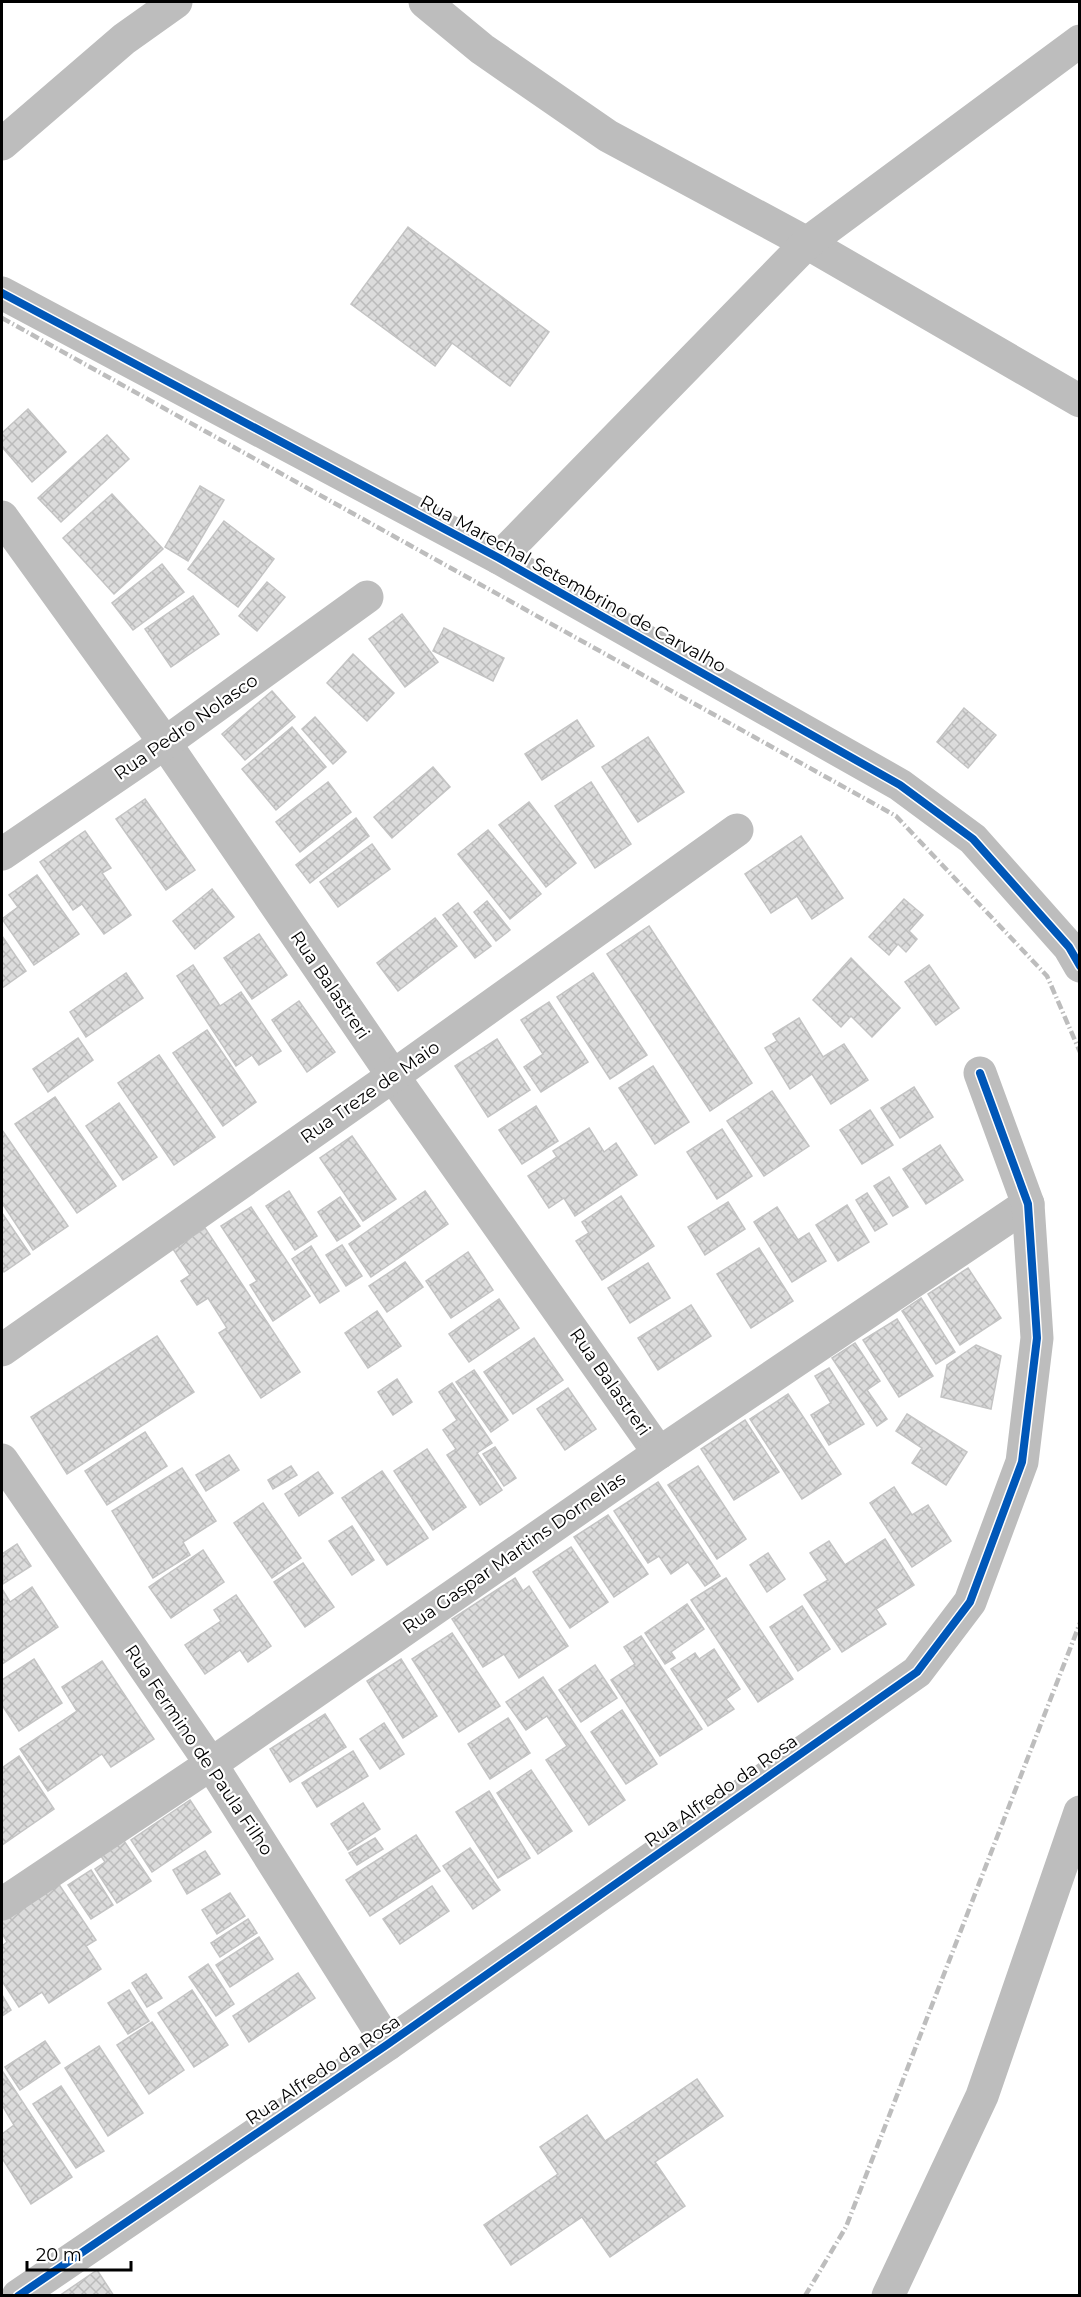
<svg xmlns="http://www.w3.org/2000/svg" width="1081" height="2297" font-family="Montserrat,sans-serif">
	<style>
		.building { fill: url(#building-cross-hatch); stroke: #c4c4c4; stroke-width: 1.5 }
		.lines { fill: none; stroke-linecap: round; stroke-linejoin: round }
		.minor { stroke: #bdbdbd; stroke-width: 33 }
		.tertiary { stroke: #bdbdbd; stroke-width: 33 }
		.rail { stroke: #bdbdbd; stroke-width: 4.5; stroke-dasharray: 9 3 1.5 3; stroke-linecap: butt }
		.cycleway-casing { stroke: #fff; stroke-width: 11 }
		.cycleway { stroke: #0057b8; stroke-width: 8 }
		.labels { text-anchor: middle; stroke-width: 4.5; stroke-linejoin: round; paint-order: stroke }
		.street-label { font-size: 18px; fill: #000; stroke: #fff }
	</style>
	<defs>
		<pattern id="building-cross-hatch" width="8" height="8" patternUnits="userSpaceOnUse" patternTransform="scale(1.5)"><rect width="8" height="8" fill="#dcdcdc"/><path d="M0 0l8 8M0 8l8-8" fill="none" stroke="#bbb"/></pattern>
	</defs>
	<rect width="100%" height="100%" fill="#fff"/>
	<g class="building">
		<polygon points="408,227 549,332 510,386 452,343 435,366 351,304"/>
		<polygon points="28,409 66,452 32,482 2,447 2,433"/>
		<polygon points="107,435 129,459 61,522 38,498"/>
		<polygon points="200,486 224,500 188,561 165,547"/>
		<polygon points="112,494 163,549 114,594 63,538"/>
		<polygon points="224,521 274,559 238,607 188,569"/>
		<polygon points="162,564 184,592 133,630 112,603"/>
		<polygon points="267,582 285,597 257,631 239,616"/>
		<polygon points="193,596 219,634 171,667 145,629"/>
		<polygon points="402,614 438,662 405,687 369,639"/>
		<polygon points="444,628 504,658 493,681 433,651"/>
		<polygon points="353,654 394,693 367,721 327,683"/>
		<polygon points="272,691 295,717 245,760 222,734"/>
		<polygon points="964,708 996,735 968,768 937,742"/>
		<polygon points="315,717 346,752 333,764 302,729"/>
		<polygon points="577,720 594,746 542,780 525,754"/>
		<polygon points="292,727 326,767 276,810 242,769"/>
		<polygon points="648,737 684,792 638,822 602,767"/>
		<polygon points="433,767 450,787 392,838 374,817"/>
		<polygon points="328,782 351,812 300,852 276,822"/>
		<polygon points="591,782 631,844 595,868 555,806"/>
		<polygon points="145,799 195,870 166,890 116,819"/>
		<polygon points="529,802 576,863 546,887 499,825"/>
		<polygon points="356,818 369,836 310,883 296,865"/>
		<polygon points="488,830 541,894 510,919 458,854"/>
		<polygon points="85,831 111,868 102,873 131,915 104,934 82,904 73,910 40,862"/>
		<polygon points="801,836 843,898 812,919 797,896 771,913 745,874"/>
		<polygon points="372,844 390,869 338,907 320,882"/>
		<polygon points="37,875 79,934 34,965 2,919 18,907 9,895"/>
		<polygon points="212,889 234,917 195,949 173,921"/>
		<polygon points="904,899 923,915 909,931 917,939 906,952 898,944 889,955 869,937"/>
		<polygon points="487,901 510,930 496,941 474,912"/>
		<polygon points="458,903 491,946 475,958 443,915"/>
		<polygon points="435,918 457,946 398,991 377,963"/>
		<polygon points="649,926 752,1083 710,1111 607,954"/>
		<polygon points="259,934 287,975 252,999 224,958"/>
		<polygon points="2,936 26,971 2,988"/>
		<polygon points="851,958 900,1008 872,1037 851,1016 841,1027 813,1000"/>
		<polygon points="193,965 220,1006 241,992 281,1051 259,1065 252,1055 236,1066 177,976"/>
		<polygon points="929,965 959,1008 936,1025 905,982"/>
		<polygon points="126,973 143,998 86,1037 70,1012"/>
		<polygon points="593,973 647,1055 610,1079 557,997"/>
		<polygon points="299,1001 335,1052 307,1072 272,1020"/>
		<polygon points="549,1002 588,1062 541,1092 524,1067 543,1054 521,1020"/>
		<polygon points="799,1018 823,1057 844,1044 868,1080 831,1104 812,1074 790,1089 765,1048 777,1041 773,1034"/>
		<polygon points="207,1030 256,1102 223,1126 173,1053"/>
		<polygon points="78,1038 93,1060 48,1092 33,1069"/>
		<polygon points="497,1039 530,1090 488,1117 455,1066"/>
		<polygon points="159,1055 215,1137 174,1165 118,1083"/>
		<polygon points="653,1066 689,1122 655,1144 619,1088"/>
		<polygon points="914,1087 933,1117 900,1138 881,1108"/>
		<polygon points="772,1091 809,1146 764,1176 727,1121"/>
		<polygon points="55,1097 116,1186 77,1213 15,1124"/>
		<polygon points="119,1103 157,1157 123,1180 86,1126"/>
		<polygon points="536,1106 558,1141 522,1164 499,1130"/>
		<polygon points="870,1110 893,1145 862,1164 840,1130"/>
		<polygon points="589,1128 604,1152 616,1143 637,1175 575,1216 564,1198 549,1208 528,1176 557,1157 553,1151"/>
		<polygon points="722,1129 752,1176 717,1199 687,1152"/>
		<polygon points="2,1130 68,1226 33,1250 2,1203"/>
		<polygon points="352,1136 396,1199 363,1221 320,1158"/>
		<polygon points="940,1145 963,1180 926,1204 903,1169"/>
		<polygon points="889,1177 908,1207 893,1216 874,1186"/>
		<polygon points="289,1191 317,1236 295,1250 266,1206"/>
		<polygon points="425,1191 448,1224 371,1277 349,1244"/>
		<polygon points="867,1193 887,1224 875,1231 856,1200"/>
		<polygon points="621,1196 654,1246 602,1280 576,1241 589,1233 582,1222"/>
		<polygon points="340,1197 360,1226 337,1241 318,1212"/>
		<polygon points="728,1202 745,1229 705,1255 688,1227"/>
		<polygon points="847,1205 869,1242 838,1261 816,1225"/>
		<polygon points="251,1207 310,1296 273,1321 250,1285 257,1281 221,1226"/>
		<polygon points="777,1207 798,1240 809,1233 826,1261 792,1282 754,1222"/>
		<polygon points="2,1213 30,1254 4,1272 2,1268"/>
		<polygon points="205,1228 300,1372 261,1398 219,1333 227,1328 208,1298 197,1305 181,1281 190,1275 173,1249"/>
		<polygon points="342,1245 362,1276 346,1286 326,1255"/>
		<polygon points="311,1246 339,1291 320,1303 292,1259"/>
		<polygon points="759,1248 793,1301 751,1328 717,1274"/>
		<polygon points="468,1252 493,1290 451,1318 426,1281"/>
		<polygon points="405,1262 423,1287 387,1312 369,1286"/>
		<polygon points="648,1263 670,1298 630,1323 608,1288"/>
		<polygon points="968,1268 1001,1318 960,1345 928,1294"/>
		<polygon points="921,1298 955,1352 936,1364 902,1311"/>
		<polygon points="499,1299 519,1328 469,1362 449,1334"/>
		<polygon points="691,1305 711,1336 658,1370 638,1338"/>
		<polygon points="377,1311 401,1346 368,1368 345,1333"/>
		<polygon points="897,1319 933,1376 899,1397 863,1340"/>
		<polygon points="157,1336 194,1392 67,1474 31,1417"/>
		<polygon points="534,1338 563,1380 513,1414 484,1372"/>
		<polygon points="855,1343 880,1381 867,1390 887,1419 877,1426 832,1358"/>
		<polygon points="976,1345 1001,1356 991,1409 941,1397 947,1365"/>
		<polygon points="829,1368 864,1424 829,1445 811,1415 831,1403 815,1376"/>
		<polygon points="474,1370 508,1420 491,1432 456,1382"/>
		<polygon points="397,1379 412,1402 393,1415 378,1392"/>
		<polygon points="452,1383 492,1443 477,1453 502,1490 480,1505 447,1455 456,1449 443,1430 457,1420 439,1392"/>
		<polygon points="568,1388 596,1429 565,1450 537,1409"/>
		<polygon points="788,1394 841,1474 802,1499 750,1419"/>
		<polygon points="907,1414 967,1452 946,1485 912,1463 922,1448 896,1431"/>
		<polygon points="745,1420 779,1472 734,1500 701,1449"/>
		<polygon points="145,1432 167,1466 107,1505 85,1471"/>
		<polygon points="495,1447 516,1478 504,1486 483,1454"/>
		<polygon points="427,1449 466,1507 433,1530 394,1471"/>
		<polygon points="229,1455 239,1470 206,1491 196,1475"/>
		<polygon points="291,1466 297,1475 273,1489 268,1480"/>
		<polygon points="698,1466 746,1539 717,1559 668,1485"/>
		<polygon points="182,1468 216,1521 183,1542 190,1555 153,1578 112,1511"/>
		<polygon points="382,1471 428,1538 387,1565 342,1498"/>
		<polygon points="318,1472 333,1493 299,1516 285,1494"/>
		<polygon points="658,1482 720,1576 705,1586 688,1562 671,1574 659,1556 648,1563 614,1511"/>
		<polygon points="894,1487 912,1515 928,1505 951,1541 912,1567 870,1503"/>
		<polygon points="263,1503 301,1558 272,1578 234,1523"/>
		<polygon points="608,1515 648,1574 614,1597 574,1537"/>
		<polygon points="352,1526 374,1560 352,1575 329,1541"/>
		<polygon points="885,1539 914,1585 876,1609 886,1624 842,1652 804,1595 828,1580 810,1553 829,1541 845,1565"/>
		<polygon points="17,1544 31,1566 3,1584 2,1554"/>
		<polygon points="571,1547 608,1602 570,1628 533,1572"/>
		<polygon points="203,1550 224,1582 171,1618 149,1587"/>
		<polygon points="768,1553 785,1579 767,1592 750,1565"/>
		<polygon points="303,1563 334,1607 305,1627 274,1582"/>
		<polygon points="515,1578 523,1591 529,1586 568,1646 519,1678 504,1654 483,1667 452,1619"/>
		<polygon points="726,1578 793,1679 758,1702 691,1600"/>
		<polygon points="32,1587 58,1627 2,1664 2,1589 10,1602"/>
		<polygon points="236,1595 271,1646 248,1662 240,1650 205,1674 185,1645 221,1621 214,1610"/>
		<polygon points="687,1604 704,1629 671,1652 675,1658 665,1664 645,1633"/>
		<polygon points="802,1606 830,1649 798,1671 770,1627"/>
		<polygon points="452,1633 500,1706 459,1732 412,1659"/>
		<polygon points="641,1636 702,1729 660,1756 611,1680 635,1664 624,1647"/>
		<polygon points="714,1649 740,1689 726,1699 734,1709 708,1726 671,1669 695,1653 699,1659"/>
		<polygon points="34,1659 62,1703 19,1731 2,1705 2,1680"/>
		<polygon points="401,1659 437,1716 403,1738 367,1681"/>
		<polygon points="102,1661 154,1739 111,1767 102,1754 48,1791 20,1749 77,1711 62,1687"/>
		<polygon points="595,1665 617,1698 581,1722 559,1690"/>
		<polygon points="543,1677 625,1800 589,1825 546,1760 567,1746 547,1716 526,1730 506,1702"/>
		<polygon points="622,1710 657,1764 626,1784 591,1732"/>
		<polygon points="325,1714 346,1747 290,1782 270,1749"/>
		<polygon points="508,1718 530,1753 490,1779 468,1744"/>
		<polygon points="384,1723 404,1754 380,1769 360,1739"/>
		<polygon points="353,1751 368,1776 317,1807 302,1783"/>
		<polygon points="19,1756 54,1809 2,1845 2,1768"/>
		<polygon points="531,1770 572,1831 538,1854 497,1793"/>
		<polygon points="489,1791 530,1858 498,1878 456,1812"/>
		<polygon points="190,1800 211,1832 152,1872 131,1840"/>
		<polygon points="363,1803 380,1829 348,1850 331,1824"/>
		<polygon points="120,1835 151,1881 117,1903 95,1869 105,1862 97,1850"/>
		<polygon points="416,1835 440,1871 370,1916 346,1880"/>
		<polygon points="375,1838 383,1849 357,1865 349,1853"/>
		<polygon points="470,1848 500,1890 473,1909 443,1866"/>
		<polygon points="205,1851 220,1874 187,1894 173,1870"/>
		<polygon points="91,1870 113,1905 91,1919 68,1885"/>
		<polygon points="58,1883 96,1940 86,1946 101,1969 49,2003 42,1992 19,2007 2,1981 2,1946 7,1942 2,1933 2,1920"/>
		<polygon points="432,1886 449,1911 400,1944 383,1919"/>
		<polygon points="230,1893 245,1916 217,1934 202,1910"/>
		<polygon points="248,1919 257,1933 220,1957 211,1943"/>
		<polygon points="259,1937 273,1959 230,1987 216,1965"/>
		<polygon points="208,1964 234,2004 216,2016 189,1977"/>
		<polygon points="298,1973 315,1998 249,2042 233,2016"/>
		<polygon points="146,1974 162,1998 147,2007 132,1983"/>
		<polygon points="129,1990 149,2021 128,2034 108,2003"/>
		<polygon points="192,1990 228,2045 194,2067 158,2013"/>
		<polygon points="2,1995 11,2010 2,2016"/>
		<polygon points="152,2022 184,2070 149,2094 117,2045"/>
		<polygon points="45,2041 60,2063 20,2090 5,2067"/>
		<polygon points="99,2046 143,2113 108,2136 65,2068"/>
		<polygon points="2,2072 3,2072 72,2177 31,2204 2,2158 2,2134 14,2125 2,2105"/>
		<polygon points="697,2079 723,2116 655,2162 685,2206 610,2257 582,2217 511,2265 484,2225 558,2174 540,2147 587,2115 605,2141"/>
		<polygon points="61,2086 104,2151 76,2168 33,2104"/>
		<polygon points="97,2270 114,2296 59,2296"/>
	</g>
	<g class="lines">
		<g class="minor">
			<polyline points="425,2 482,49 608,136 807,243 1080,401"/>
			<polyline points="2,517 165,743 393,1076 659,1453"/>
			<polyline points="499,558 807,243 1080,41"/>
			<polyline points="2,854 165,743 367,597"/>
			<polyline points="2,1350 393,1076 737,830"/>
			<polyline points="2,1460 211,1764 388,2044"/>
			<polyline points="2,1904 211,1764 659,1453 1028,1204"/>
			<polyline points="18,2296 388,2044 917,1672 970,1602 1022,1462 1037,1338 1028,1204 980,1073"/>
		</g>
		<g class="tertiary">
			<polyline points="2,144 124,39 176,2"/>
			<polyline points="2,293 499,558 900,785 973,839 1069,947 1080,966"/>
			<polyline points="888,2296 982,2096 1080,1812"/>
		</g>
		<g class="rail">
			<polyline points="2,318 896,816 1047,976 1080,1052"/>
			<polyline points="805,2296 846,2227 1080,1623"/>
		</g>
		<g class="cycleway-casing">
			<g id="cycleway">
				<polyline points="2,293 499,558 900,785 973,839 1069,947 1080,966"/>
				<polyline points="18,2296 388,2044 917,1672 970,1602 1022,1462 1037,1338 1028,1204 980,1073"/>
			</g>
		</g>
		<use href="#cycleway" class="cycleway"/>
	</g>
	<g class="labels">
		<g class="street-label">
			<text transform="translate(573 584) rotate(29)" y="6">Rua Marechal Setembrino de Carvalho</text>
			<text transform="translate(186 727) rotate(-35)" y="6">Rua Pedro Nolasco</text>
			<text transform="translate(330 985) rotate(56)" y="6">Rua Balastreri</text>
			<text transform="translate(370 1092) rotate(-35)" y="6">Rua Treze de Maio</text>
			<text transform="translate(610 1382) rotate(55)" y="6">Rua Balastreri</text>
			<text transform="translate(514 1553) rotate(-35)" y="6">Rua Gaspar Martins Dornellas</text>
			<text transform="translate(199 1750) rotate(56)" y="6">Rua Fermino de Paula Filho</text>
			<text transform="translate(721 1791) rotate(-35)" y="6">Rua Alfredo da Rosa</text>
			<text transform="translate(323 2070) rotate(-34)" y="6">Rua Alfredo da Rosa</text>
		</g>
	</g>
	<rect width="1081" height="2297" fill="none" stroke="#000000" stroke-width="6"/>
	<path d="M27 2261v9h104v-9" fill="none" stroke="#000000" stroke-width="3"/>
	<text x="36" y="2261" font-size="18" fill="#000000" stroke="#ffffff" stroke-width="4.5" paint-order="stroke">20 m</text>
</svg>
